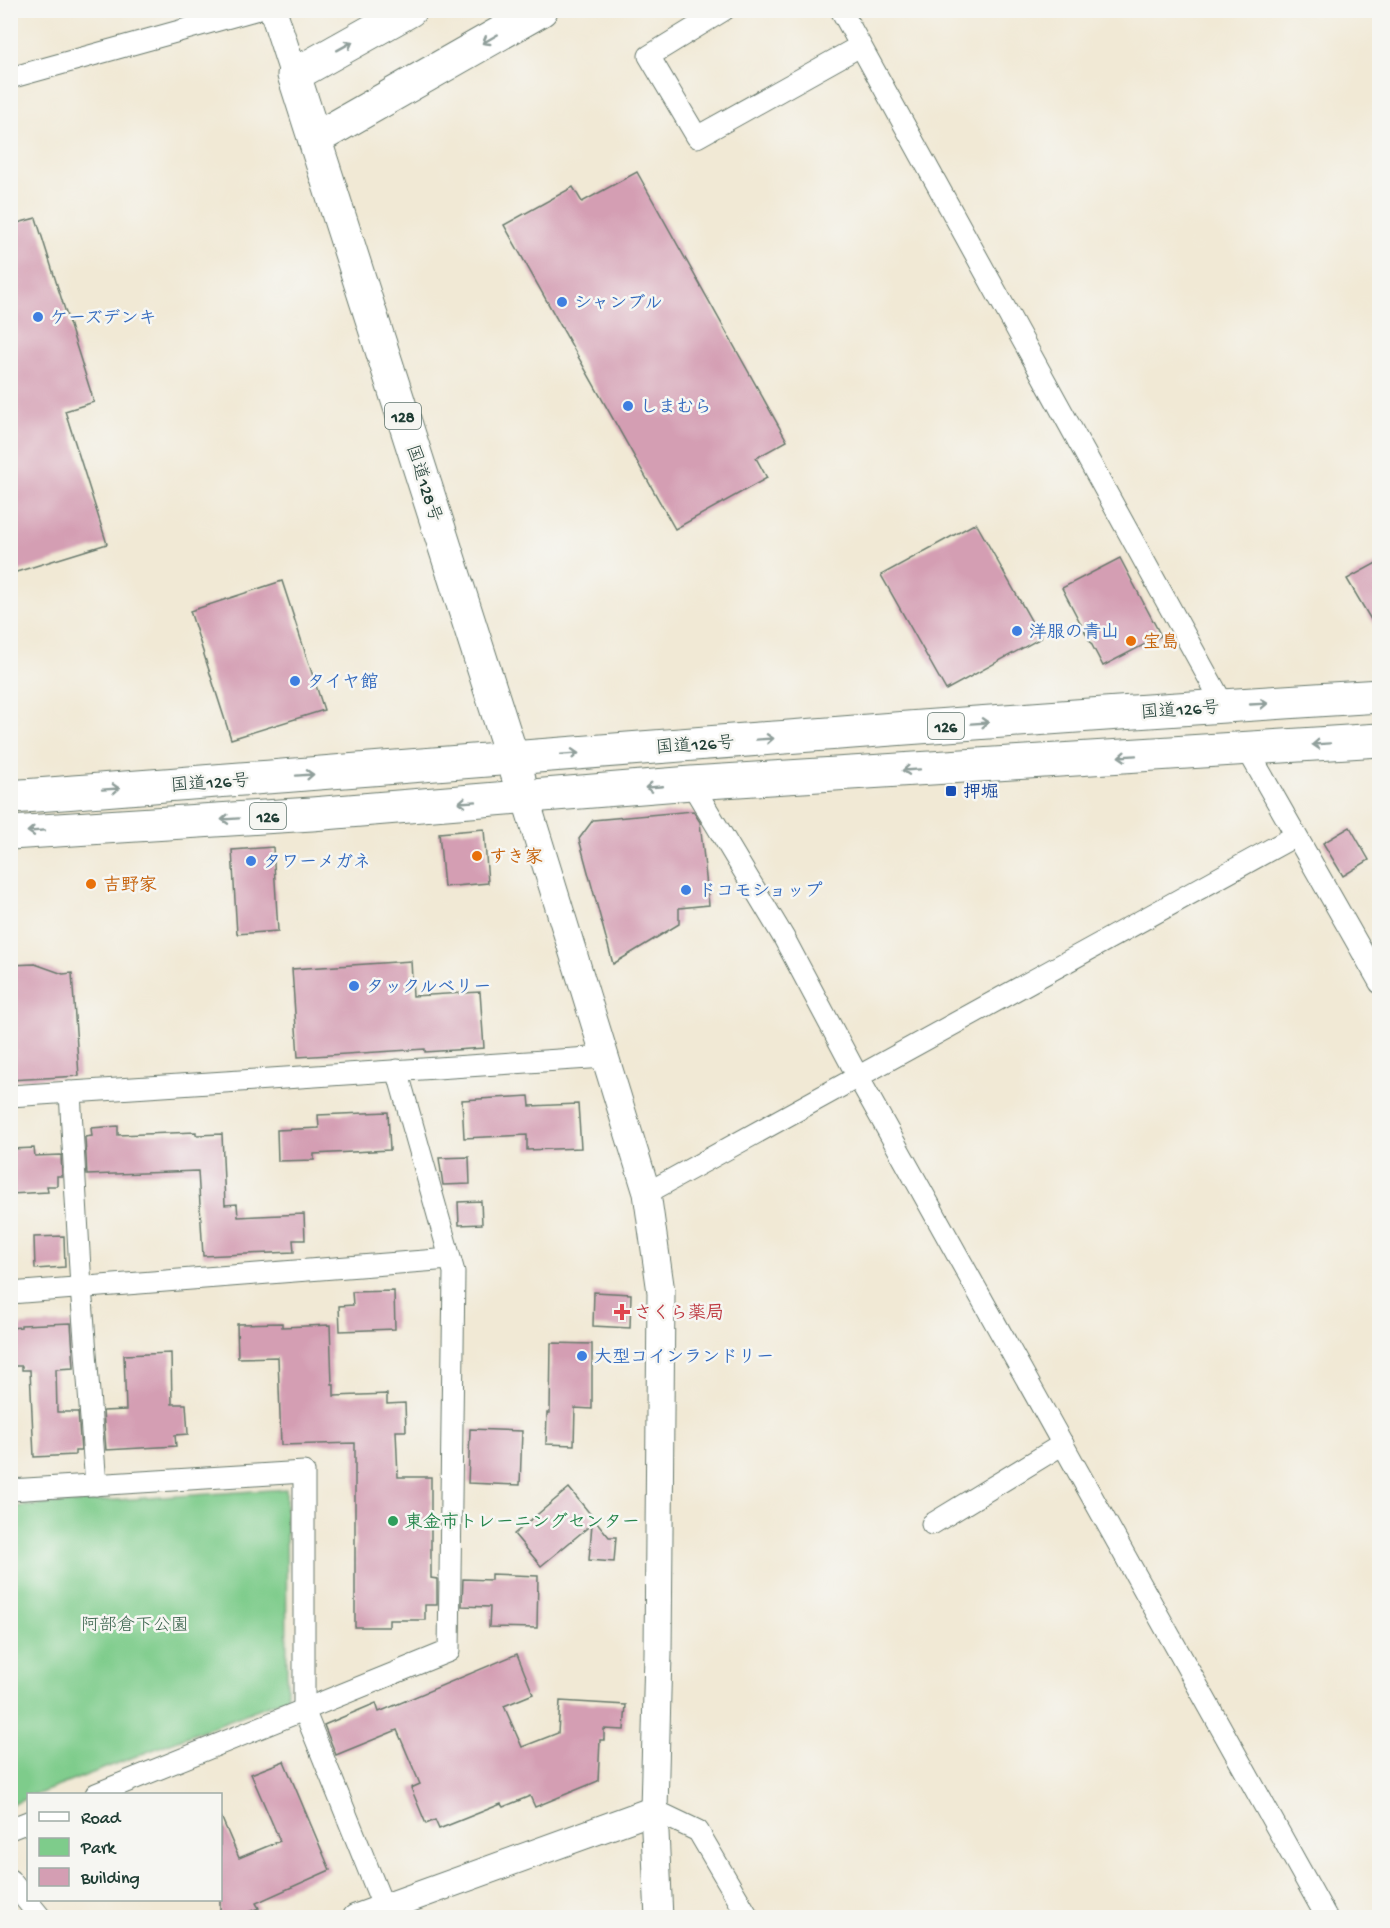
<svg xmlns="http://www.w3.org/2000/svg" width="1390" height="1928" font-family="'Gochi Hand','Klee One',sans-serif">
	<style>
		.green { fill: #7ecc8b; stroke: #4e8460; stroke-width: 1.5 }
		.building { fill: #d49eb3 }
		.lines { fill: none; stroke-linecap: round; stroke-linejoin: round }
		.minor-casing { stroke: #68796c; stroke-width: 23 }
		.tertiary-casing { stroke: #68796c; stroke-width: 29 }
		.trunk-casing { stroke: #68796c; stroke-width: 35 }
		.minor { stroke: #fff; stroke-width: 21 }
		.tertiary { stroke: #fff; stroke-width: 27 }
		.trunk { stroke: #fff; stroke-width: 33 }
		.oneway { stroke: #8f9e9a }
		.shop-dot { fill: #3f7fe0; stroke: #f6f6f2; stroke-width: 2 }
		.food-dot { fill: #e8710a; stroke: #f6f6f2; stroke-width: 2 }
		.transit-dot { fill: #1a4fb4; stroke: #f6f6f2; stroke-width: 2 }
		.health-dot { fill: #e0444e; stroke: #f6f6f2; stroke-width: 2 }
		.leisure-dot { fill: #2e9e5b; stroke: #f6f6f2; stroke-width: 2 }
		.labels { text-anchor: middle; stroke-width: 5; stroke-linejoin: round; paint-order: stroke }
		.shield { fill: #f6f6f2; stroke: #60746d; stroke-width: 1.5 }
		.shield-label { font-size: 16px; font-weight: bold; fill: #1f3d34 }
		.shop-label { font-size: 18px; font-weight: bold; fill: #366cbe; stroke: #f6f6f2; text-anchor: start }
		.street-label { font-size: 18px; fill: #1f3d34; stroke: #f6f6f2 }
		.food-label { font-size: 18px; font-weight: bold; fill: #c56008; stroke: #f6f6f2; text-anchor: start }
		.transit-label { font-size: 18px; font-weight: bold; fill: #164399; stroke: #f6f6f2; text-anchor: start }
		.health-label { font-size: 18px; font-weight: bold; fill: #be3a42; stroke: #f6f6f2; text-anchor: start }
		.leisure-label { font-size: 18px; font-weight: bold; fill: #27864d; stroke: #f6f6f2; text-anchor: start }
		.park-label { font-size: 18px; fill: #37614a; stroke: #f6f6f2 }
	</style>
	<rect width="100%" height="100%" fill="#f6f6f2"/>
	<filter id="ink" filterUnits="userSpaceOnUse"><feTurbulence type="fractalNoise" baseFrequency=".0167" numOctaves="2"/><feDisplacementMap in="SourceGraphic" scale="12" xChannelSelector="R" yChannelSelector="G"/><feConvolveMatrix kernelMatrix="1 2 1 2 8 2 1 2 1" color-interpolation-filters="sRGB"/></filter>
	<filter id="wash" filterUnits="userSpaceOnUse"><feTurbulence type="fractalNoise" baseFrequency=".008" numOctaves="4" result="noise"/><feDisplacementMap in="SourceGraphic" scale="24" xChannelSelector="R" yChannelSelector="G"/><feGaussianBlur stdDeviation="1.35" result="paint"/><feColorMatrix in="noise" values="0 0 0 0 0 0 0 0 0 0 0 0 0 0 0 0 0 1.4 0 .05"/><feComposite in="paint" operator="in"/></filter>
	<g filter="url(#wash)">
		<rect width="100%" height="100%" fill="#f1e9d5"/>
		<polygon class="green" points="286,1489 287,1698 38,1794 28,1794 28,1798 11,1805 11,1507"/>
		<g id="blocks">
			<g class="building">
				<polygon points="637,172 787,441 756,458 767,478 675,529 504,225 573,187 582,202"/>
				<polygon points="36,218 94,402 65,411 107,544 10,574 10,225"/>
				<polygon points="976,523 1041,638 946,690 881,575"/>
				<polygon points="1120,558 1161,636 1103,666 1062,588"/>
				<polygon points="1380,561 1380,635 1347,579"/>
				<polygon points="282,581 324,710 231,739 190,611"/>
				<polygon points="693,811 700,822 709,905 679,908 679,924 613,964 579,839 593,820"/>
				<polygon points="1350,827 1369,860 1343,876 1323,843"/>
				<polygon points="484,829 488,883 444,887 439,833"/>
				<polygon points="273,847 278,931 237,934 232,850"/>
				<polygon points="411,961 413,996 480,992 484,1048 425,1052 425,1049 298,1057 292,969"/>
				<polygon points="35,964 63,974 72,973 79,1076 10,1080 10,965"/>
				<polygon points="529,1096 530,1106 578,1104 581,1148 527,1150 527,1135 464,1138 462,1100"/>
				<polygon points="388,1112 390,1150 314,1154 314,1160 278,1161 277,1130 319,1128 318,1115"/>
				<polygon points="118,1126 118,1135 196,1132 196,1135 222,1134 225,1205 237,1204 238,1217 304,1214 305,1240 293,1240 294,1252 203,1256 198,1171 87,1175 85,1137 92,1136 91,1128"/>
				<polygon points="34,1148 35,1156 61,1155 62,1176 57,1176 57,1186 47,1186 48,1192 10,1194 12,1149"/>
				<polygon points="469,1157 470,1184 443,1185 439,1158"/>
				<polygon points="481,1201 482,1224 459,1225 458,1202"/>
				<polygon points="64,1236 65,1267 35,1269 34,1237"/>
				<polygon points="394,1291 395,1329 340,1331 339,1306 353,1305 352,1292"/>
				<polygon points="594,1292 631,1294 630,1328 593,1326"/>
				<polygon points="71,1323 74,1368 56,1369 57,1412 78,1412 81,1451 75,1451 75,1455 34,1457 30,1370 22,1370 22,1366 10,1366 10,1328 21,1327 21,1325"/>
				<polygon points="282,1323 282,1327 330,1325 332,1384 334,1384 334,1396 387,1394 387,1404 405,1403 406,1431 396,1431 398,1477 431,1477 431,1578 437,1579 437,1605 425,1605 425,1620 389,1620 389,1627 355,1627 355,1443 281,1445 278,1357 238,1358 237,1324"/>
				<polygon points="551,1343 592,1344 592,1409 575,1408 574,1445 546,1444 547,1413 550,1413"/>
				<polygon points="171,1353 172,1404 186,1404 188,1434 175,1435 176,1446 106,1450 103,1411 126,1410 124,1355"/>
				<polygon points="470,1429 522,1431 520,1485 468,1483"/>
				<polygon points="569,1488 609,1537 616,1537 614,1562 589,1560 592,1524 541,1566 514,1534"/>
				<polygon points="491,1574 538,1576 537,1628 489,1627 490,1607 462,1606 463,1579 491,1580"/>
				<polygon points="517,1654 533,1694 504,1706 522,1747 558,1733 560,1701 626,1705 624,1730 604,1729 604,1740 600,1740 598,1781 535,1807 530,1796 503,1807 501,1804 439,1829 435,1820 426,1824 411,1788 420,1784 397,1730 336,1755 324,1725 376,1703 379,1712"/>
				<polygon points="284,1761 330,1870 256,1903 259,1908 235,1917 220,1917 220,1814 239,1858 280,1841 251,1774"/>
			</g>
		</g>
	</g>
	<g filter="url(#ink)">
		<use href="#blocks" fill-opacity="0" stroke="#68796c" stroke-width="1.5"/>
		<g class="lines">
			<g class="minor-casing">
				<g id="minor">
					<polyline points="724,10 649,56 697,137 860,46"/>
					<polyline points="841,10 1224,706"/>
					<polyline points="10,78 255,10"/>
					<polyline points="1247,749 1380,983"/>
					<polyline points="691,783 784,938 858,1077 1327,1918"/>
					<polyline points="70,1092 81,1287 96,1485"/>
					<polyline points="10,1096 605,1057"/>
					<polyline points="647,1193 1295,836"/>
					<polyline points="10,1293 450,1259"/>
					<polyline points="10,1490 304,1472 304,1710 388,1918"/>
					<polyline points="932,1524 1063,1444"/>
					<polyline points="96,1794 449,1651 454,1272 397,1070"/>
					<polyline points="654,1810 698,1831 749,1918"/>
					<polyline points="10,1829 28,1822"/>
					<polyline points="10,1880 41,1918"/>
				</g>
			</g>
			<g class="tertiary-casing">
				<g id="tertiary">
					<polyline points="273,10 294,75"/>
					<polyline points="525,797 647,1193 661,1292 658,1654 654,1810 659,1918"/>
					<polyline points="356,1918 654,1810"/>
				</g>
			</g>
			<g class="trunk-casing">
				<g id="trunk">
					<polyline points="410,10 294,75 519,779"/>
					<polyline points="315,139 541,10"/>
					<path d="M10,797c457,-35 913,-73 1370,-101"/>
					<polyline points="10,833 312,814 691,783 1380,740"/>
				</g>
			</g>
			<use href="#minor" class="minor"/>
			<use href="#tertiary" class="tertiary"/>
			<use href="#trunk" class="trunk"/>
		</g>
		<defs><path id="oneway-shaft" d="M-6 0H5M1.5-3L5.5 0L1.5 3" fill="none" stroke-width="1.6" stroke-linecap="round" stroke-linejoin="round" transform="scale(1.5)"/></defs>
		<g class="oneway">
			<use href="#oneway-shaft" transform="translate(490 39) rotate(150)"/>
			<use href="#oneway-shaft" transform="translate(345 46) rotate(-29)"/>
			<use href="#oneway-shaft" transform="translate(1259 704) rotate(-3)"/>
			<use href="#oneway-shaft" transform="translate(980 723) rotate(-4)"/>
			<use href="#oneway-shaft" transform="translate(765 739) rotate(-4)"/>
			<use href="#oneway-shaft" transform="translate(1321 744) rotate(176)"/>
			<use href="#oneway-shaft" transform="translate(570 754) rotate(-4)"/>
			<use href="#oneway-shaft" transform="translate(1127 756) rotate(176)"/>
			<use href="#oneway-shaft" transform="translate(911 770) rotate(176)"/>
			<use href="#oneway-shaft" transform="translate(305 775) rotate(-4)"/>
			<use href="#oneway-shaft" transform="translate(654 787) rotate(175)"/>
			<use href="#oneway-shaft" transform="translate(111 789) rotate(-4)"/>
			<use href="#oneway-shaft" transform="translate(467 802) rotate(176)"/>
			<use href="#oneway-shaft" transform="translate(230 819) rotate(176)"/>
			<use href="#oneway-shaft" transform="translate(36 831) rotate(176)"/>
		</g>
	</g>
	<g class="shop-dot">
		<circle cx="562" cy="302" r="6"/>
		<circle cx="38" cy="317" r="6"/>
		<circle cx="628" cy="406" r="6"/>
		<circle cx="1017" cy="631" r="6"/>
		<circle cx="295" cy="681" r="6"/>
		<circle cx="251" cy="861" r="6"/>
		<circle cx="686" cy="890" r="6"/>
		<circle cx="354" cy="986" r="6"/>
		<circle cx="582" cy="1356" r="6"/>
	</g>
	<g class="food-dot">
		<circle cx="1131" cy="641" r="6"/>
		<circle cx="477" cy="856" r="6"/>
		<circle cx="91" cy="884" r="6"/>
	</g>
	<rect class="transit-dot" x="945" y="785" width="12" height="12" rx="3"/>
	<path class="health-dot" d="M619 1303h6v6h6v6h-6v6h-6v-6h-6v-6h6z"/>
	<circle class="leisure-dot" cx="393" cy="1521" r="6"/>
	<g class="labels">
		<g class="shield">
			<rect x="385" y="403" width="36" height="26" rx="4.5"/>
			<rect x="928" y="713" width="36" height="26" rx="4.5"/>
			<rect x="250" y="803" width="36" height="26" rx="4.5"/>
		</g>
		<g class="shield-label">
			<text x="403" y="422">128</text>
			<text x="946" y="732">126</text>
			<text x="268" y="822">126</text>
		</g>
		<g class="shop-label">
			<text x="574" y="308">シャンブル</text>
			<text x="50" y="323">ケーズデンキ</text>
			<text x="640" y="412">しまむら</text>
			<text x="1029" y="637">洋服の青山</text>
			<text x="307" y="687">タイヤ館</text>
			<text x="263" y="867">タワーメガネ</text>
			<text x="698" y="896">ドコモショップ</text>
			<text x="366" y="992">タックルベリー</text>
			<text x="594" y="1362">大型コインランドリー</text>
		</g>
		<g class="street-label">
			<text transform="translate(425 483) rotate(72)" y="6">国道128号</text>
			<text transform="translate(1180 709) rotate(-4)" y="6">国道126号</text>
			<text transform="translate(695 744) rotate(-4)" y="6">国道126号</text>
			<text transform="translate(210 782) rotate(-4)" y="6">国道126号</text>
		</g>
		<g class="food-label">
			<text x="1143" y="647">宝島</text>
			<text x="489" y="862">すき家</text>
			<text x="103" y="890">吉野家</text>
		</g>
		<g class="transit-label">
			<text x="963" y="797">押堀</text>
		</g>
		<g class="health-label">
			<text x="634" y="1318">さくら薬局</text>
		</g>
		<g class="leisure-label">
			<text x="405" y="1527">東金市トレーニングセンター</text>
		</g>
		<g class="park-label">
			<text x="135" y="1630">阿部倉下公園</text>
		</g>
	</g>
	<rect width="1390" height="1928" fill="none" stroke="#f6f6f2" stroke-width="36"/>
	<rect x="27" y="1793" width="195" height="108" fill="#f6f6f2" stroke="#a0aca6" stroke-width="1.5"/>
	<rect x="39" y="1812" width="30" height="9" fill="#ffffff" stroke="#a0aca6" stroke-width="1.5"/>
	<text x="81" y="1823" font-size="18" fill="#1f3d34">Road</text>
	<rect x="39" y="1838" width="30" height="18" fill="#7ecc8b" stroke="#a0aca6" stroke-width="1.5"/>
	<text x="81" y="1853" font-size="18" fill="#1f3d34">Park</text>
	<rect x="39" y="1868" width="30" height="18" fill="#d49eb3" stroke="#a0aca6" stroke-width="1.5"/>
	<text x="81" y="1883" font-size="18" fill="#1f3d34">Building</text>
</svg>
